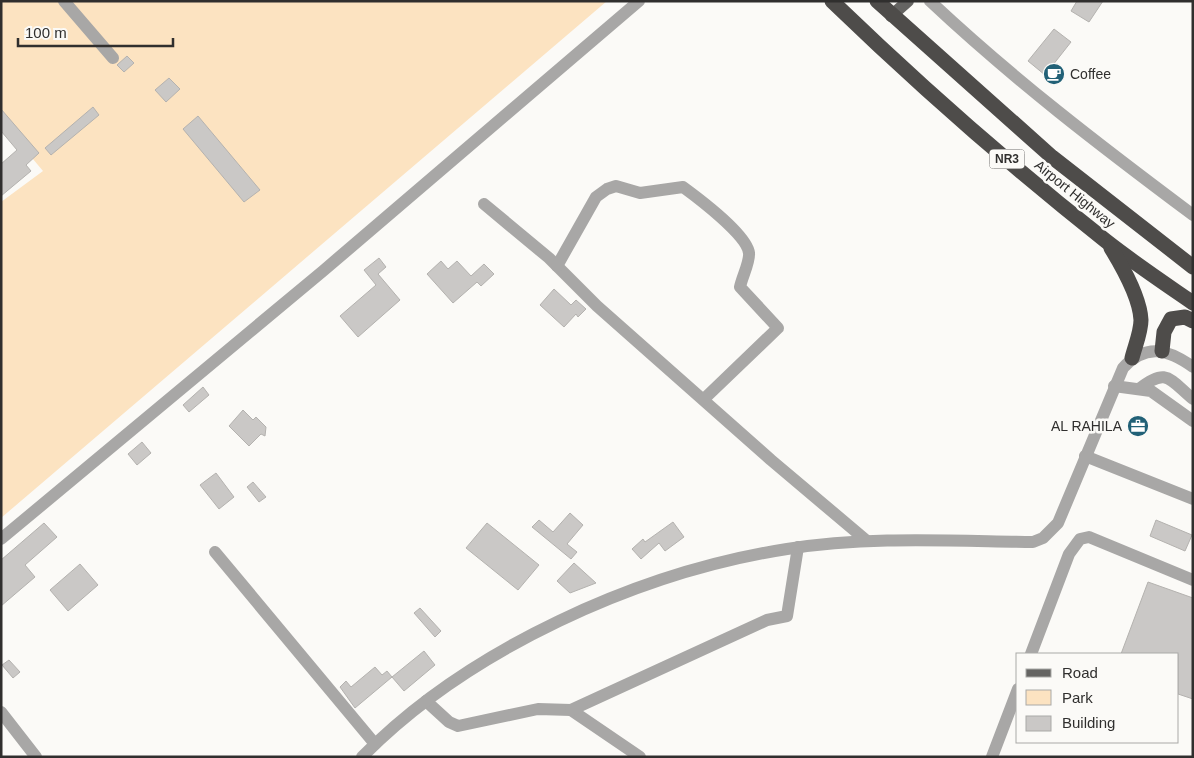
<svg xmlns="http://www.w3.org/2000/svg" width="1194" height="758" font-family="Helvetica,sans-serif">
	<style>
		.green { fill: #fce3c1 }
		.building { fill: #cac8c6; stroke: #b4b2af }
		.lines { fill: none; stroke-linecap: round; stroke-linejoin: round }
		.minor { stroke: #a8a7a6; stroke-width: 12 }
		.major { stroke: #656462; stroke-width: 12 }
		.highway { stroke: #4e4c4a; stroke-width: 15 }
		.labels { text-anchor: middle; stroke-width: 5; stroke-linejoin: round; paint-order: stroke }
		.shield { fill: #fbfaf7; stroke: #6d6c6a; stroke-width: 1 }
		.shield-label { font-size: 12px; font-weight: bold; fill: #302f2e }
		.poi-label { font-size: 14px; fill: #302f2e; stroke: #fbfaf7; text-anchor: start }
		.street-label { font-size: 14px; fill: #302f2e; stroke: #fbfaf7 }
	</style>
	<rect width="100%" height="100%" fill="#fbfaf7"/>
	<polygon class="green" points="1,1 607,1 1,518 1,202 43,171 1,121"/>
	<g class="building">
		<polygon points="1077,1 1103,1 1089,22 1071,11"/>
		<polygon points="1054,29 1071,42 1045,75 1028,61"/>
		<polygon points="127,56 134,63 124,72 117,65"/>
		<polygon points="169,78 180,89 166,102 155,90"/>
		<polygon points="93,107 99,115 51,155 45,148"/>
		<polygon points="1,109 39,153 26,165 31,171 1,196 1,164 17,150 1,131"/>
		<polygon points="198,116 260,190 244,202 183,129"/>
		<polygon points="379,258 386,267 378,274 400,300 358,337 340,316 376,285 364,270"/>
		<polygon points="441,261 448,269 457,261 471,276 484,264 494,274 481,286 477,282 453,303 427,274"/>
		<polygon points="554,289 571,305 576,300 586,309 578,317 576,314 564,327 540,305"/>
		<polygon points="203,387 209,395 189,412 183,405"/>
		<polygon points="243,410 253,420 256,417 266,427 265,436 261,434 249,446 229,426"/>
		<polygon points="142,442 151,453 137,465 128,454"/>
		<polygon points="216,473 234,497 219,509 200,485"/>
		<polygon points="253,482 266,497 259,502 247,487"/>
		<polygon points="570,513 583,525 567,544 577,552 571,559 532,527 539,520 553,532"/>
		<polygon points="1156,520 1192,535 1185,551 1150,536"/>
		<polygon points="673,522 684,537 665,551 659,543 641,559 632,549 643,539 645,542"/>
		<polygon points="44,523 57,537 25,565 35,577 1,606 1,560"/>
		<polygon points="487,523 539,565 518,590 466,548"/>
		<polygon points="574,563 596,583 570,593 557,581"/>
		<polygon points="80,564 98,585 68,611 50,590"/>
		<polygon points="1148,582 1193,598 1193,699 1178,694 1178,654 1121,654"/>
		<polygon points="420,608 441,631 435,637 414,613"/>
		<polygon points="424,651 435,665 404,691 392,677"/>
		<polygon points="9,660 20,672 13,678 2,665"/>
		<polygon points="375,667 382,675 387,671 392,677 355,708 340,687 346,681 351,687"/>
	</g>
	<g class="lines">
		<g class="minor">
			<polyline points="64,1 113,58"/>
			<path d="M930,1c83,78 172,146 263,214"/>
			<polyline points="484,204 549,258 597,306 771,460 867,541"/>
			<path d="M557,266l39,-69 11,-8 9,-3 24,7 43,-6c15,11 64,48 66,66 1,9 -7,24 -9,34l38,41 -74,71"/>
			<polyline points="1114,386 1151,391 1193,421"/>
			<path d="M1139,389c28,-22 30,-10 54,10"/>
			<polyline points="1085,456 1193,499"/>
			<polyline points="1,539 323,271 639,1"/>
			<polyline points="215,552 375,744"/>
			<polyline points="1031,654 1069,554 1080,539 1089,537 1193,580"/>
			<polyline points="426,701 449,722 458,726 538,709 571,710 640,757"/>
			<polyline points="571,710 767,620 787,616 798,547"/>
			<polyline points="1,712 36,757"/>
			<path d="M362,757c106,-108 277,-185 425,-208 81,-13 164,-8 246,-7l10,-4 15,-15 65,-155c23,-25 45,-19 70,-1"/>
			<polyline points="992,757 1018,689"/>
		</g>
		<polyline class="major" points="891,16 908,1"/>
		<g class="highway">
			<path d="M832,1c88,85 179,165 274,240 28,22 58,42 87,62"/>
			<polyline points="877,1 1052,157 1193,267"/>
			<path d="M1111,248c11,18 29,50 30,72 0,12 -6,26 -9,38"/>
			<polyline points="1162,351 1164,332 1171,319 1185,317 1193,321"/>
		</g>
	</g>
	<defs>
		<g id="cafe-disc" transform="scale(1.125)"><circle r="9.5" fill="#226177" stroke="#fbfaf7"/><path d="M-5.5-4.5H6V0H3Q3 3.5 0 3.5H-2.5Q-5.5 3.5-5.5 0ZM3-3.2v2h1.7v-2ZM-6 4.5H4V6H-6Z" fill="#fff"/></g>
		<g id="office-disc" transform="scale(1.125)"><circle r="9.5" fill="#226177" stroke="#fbfaf7"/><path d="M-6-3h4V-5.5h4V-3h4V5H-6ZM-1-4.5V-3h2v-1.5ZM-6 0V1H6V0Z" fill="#fff"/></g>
	</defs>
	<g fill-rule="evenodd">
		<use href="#cafe-disc" x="1054" y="74"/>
		<use href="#office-disc" x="1138" y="426"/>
	</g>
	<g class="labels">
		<rect class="shield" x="989.5" y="149.5" width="35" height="19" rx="4"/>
		<g class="shield-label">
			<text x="1007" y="163">NR3</text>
		</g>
		<g class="poi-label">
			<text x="1070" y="79">Coffee</text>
			<text x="1122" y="431" text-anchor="end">AL RAHILA</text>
		</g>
		<g class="street-label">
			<text transform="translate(1075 194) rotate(39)" y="5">Airport Highway</text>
		</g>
	</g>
	<rect width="1194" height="758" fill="none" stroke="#302f2e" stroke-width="5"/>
	<rect x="1016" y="653" width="162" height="90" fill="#fbfaf7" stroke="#aaa9a7"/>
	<rect x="1026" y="669" width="25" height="8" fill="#656462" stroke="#aaa9a7"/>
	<text x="1062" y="678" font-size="15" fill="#302f2e">Road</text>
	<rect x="1026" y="690" width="25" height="15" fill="#fce3c1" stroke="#aaa9a7"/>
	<text x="1062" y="703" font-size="15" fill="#302f2e">Park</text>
	<rect x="1026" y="716" width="25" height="15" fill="#cac8c6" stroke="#aaa9a7"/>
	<text x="1062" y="728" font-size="15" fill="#302f2e">Building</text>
	<path d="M18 38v8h155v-8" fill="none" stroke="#302f2e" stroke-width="2.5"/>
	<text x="25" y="38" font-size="15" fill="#302f2e" stroke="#fbfaf7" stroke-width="4" paint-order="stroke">100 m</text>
</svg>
